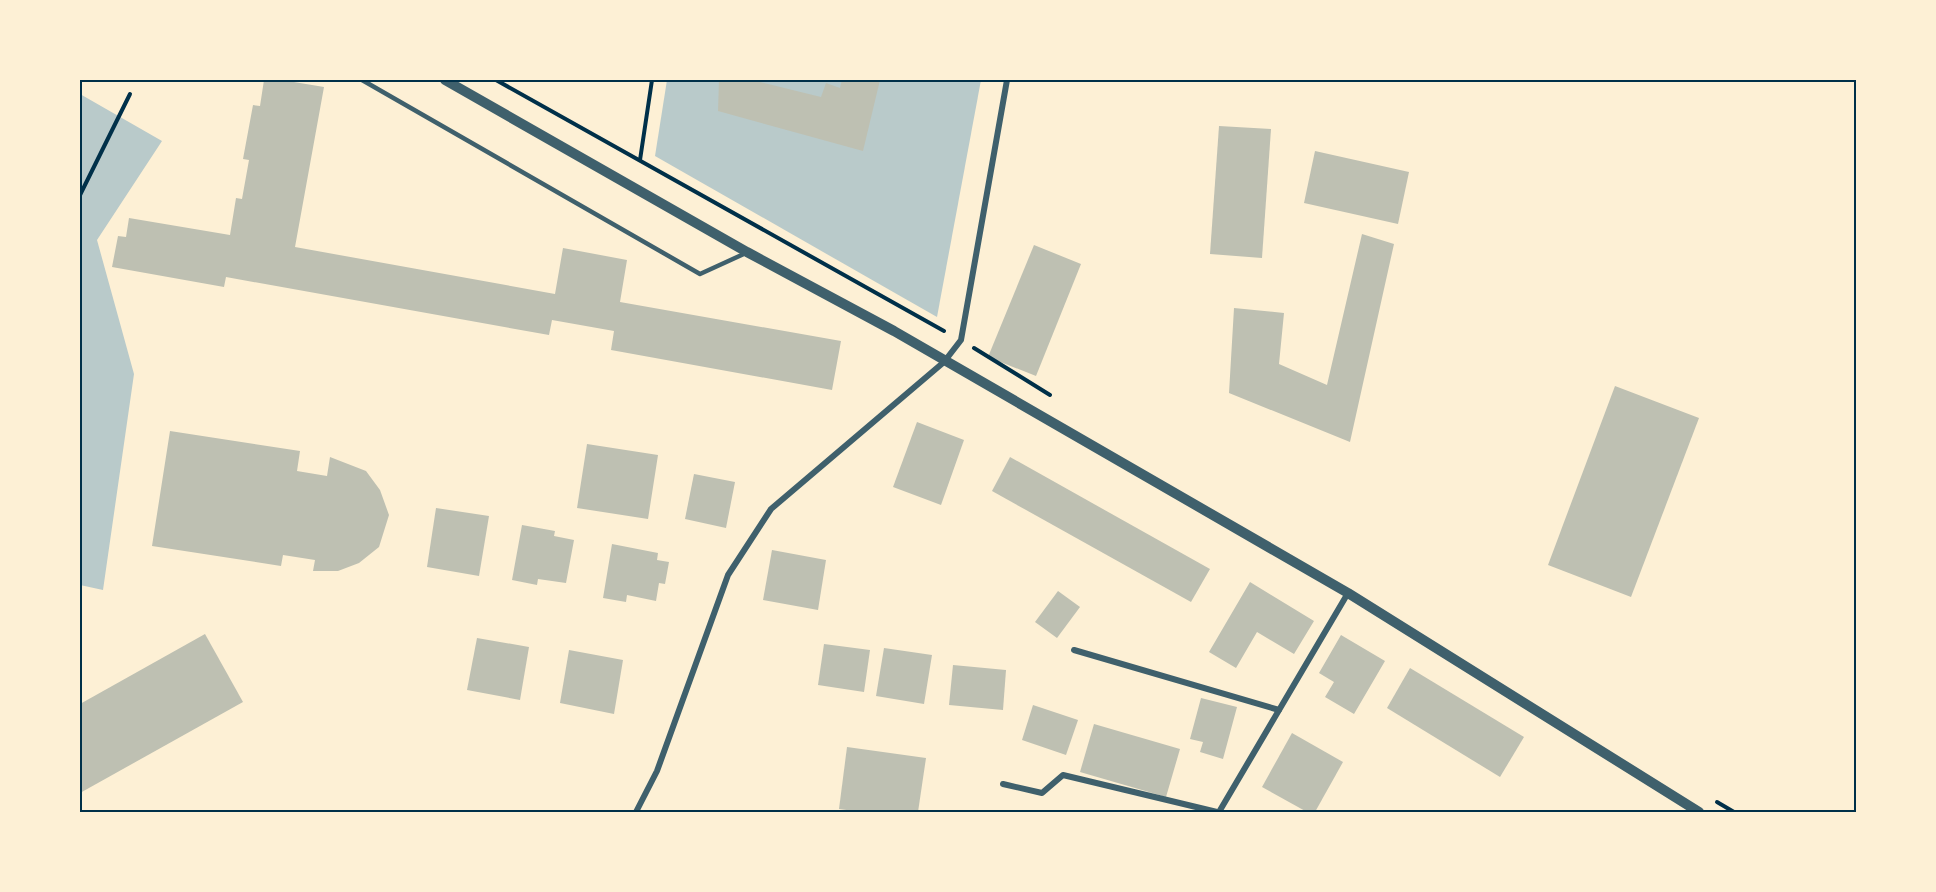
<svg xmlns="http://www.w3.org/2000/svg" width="1936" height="892" font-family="'Archivo Narrow',sans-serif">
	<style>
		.green { fill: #b9caca }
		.building { fill: #bec0b2 }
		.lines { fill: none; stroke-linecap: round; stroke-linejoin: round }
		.path { stroke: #003049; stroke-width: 4 }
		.service { stroke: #3f606c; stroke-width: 4.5 }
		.minor { stroke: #3f606c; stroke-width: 6 }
		.tertiary { stroke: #3f606c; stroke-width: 10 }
		.neatline { fill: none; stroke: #003049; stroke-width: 2 }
	</style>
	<rect width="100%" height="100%" fill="#fdf0d5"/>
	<g class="green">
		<polygon points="667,80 981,80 937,317 655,156"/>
		<polygon points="80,94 162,141 97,240 134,374 103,590 80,585"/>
	</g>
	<g class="building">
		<polygon points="264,80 282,80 324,87 295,247 555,294 563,248 627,260 620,302 841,341 832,390 611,350 614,331 552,320 549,335 226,277 224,287 112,267 118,236 126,237 129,218 230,235 236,198 242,199 249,160 243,159 253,105 260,106"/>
		<polygon points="719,80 760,80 760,82 821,97 826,83 840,88 842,80 880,80 863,151 718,111"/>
		<polygon points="1219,126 1271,129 1262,258 1210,254"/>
		<polygon points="1315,151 1409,172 1398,224 1304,203"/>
		<polygon points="1362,234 1394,244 1350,442 1229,393 1234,308 1284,313 1279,364 1327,385"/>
		<polygon points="1034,245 1081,264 1036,376 988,357"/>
		<polygon points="1615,386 1699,418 1631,597 1548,565"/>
		<polygon points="917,422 964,440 941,505 893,487"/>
		<polygon points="170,431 300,451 297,471 327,476 330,457 366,471 380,490 389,515 379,547 359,563 338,571 313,571 315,560 283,555 281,566 152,546"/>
		<polygon points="587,444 658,455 648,519 577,508"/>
		<polygon points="1010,457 1210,569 1191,602 992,491"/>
		<polygon points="694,474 735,482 726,528 685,519"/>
		<polygon points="436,508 489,516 479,576 427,567"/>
		<polygon points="522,525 555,531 554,536 574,540 566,583 538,579 537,585 512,580"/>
		<polygon points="612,544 658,553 657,560 669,562 665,584 659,583 656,601 627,595 626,602 603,598"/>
		<polygon points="772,550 826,560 818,610 763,600"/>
		<polygon points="1250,582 1314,621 1294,654 1257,632 1236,668 1209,652"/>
		<polygon points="1058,591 1080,607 1057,638 1035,622"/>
		<polygon points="205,634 243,702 80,793 80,704"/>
		<polygon points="1341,635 1385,661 1354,714 1325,697 1334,682 1319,673"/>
		<polygon points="477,638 529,647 520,700 467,690"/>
		<polygon points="824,644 870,650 864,692 818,685"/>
		<polygon points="884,648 932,655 924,704 876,696"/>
		<polygon points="569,650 623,660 614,714 560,703"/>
		<polygon points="953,665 1006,670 1003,710 949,705"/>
		<polygon points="1410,668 1524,737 1500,777 1387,708"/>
		<polygon points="1201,698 1237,707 1223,759 1200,752 1203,742 1190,739"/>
		<polygon points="1033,705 1078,720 1066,755 1022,740"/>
		<polygon points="1094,724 1180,749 1166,797 1080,772"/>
		<polygon points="1292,733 1343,762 1315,812 1307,812 1262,787"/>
		<polygon points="847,747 926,758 918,812 861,812 839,809"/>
	</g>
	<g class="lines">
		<g class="path">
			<polyline points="496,80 944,331"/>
			<polyline points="640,160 652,80"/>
			<polyline points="80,195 130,94"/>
			<polyline points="974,348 1050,395"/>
			<polyline points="1717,802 1734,812"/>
		</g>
		<polyline class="service" points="362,80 700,274 746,253"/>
		<g class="minor">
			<polyline points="1074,650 1279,710"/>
			<polyline points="1003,784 1042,793 1063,775 1217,812"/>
			<polyline points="636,812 657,771 728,575 771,509 944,362 961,340 1007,80"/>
			<polyline points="1219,812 1348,593"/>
		</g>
		<polyline class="tertiary" points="445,80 747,252 894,331 1348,593 1699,812"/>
	</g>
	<rect width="1936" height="892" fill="none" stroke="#fdf0d5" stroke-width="162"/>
	<rect x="81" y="81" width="1774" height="730" class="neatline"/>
</svg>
